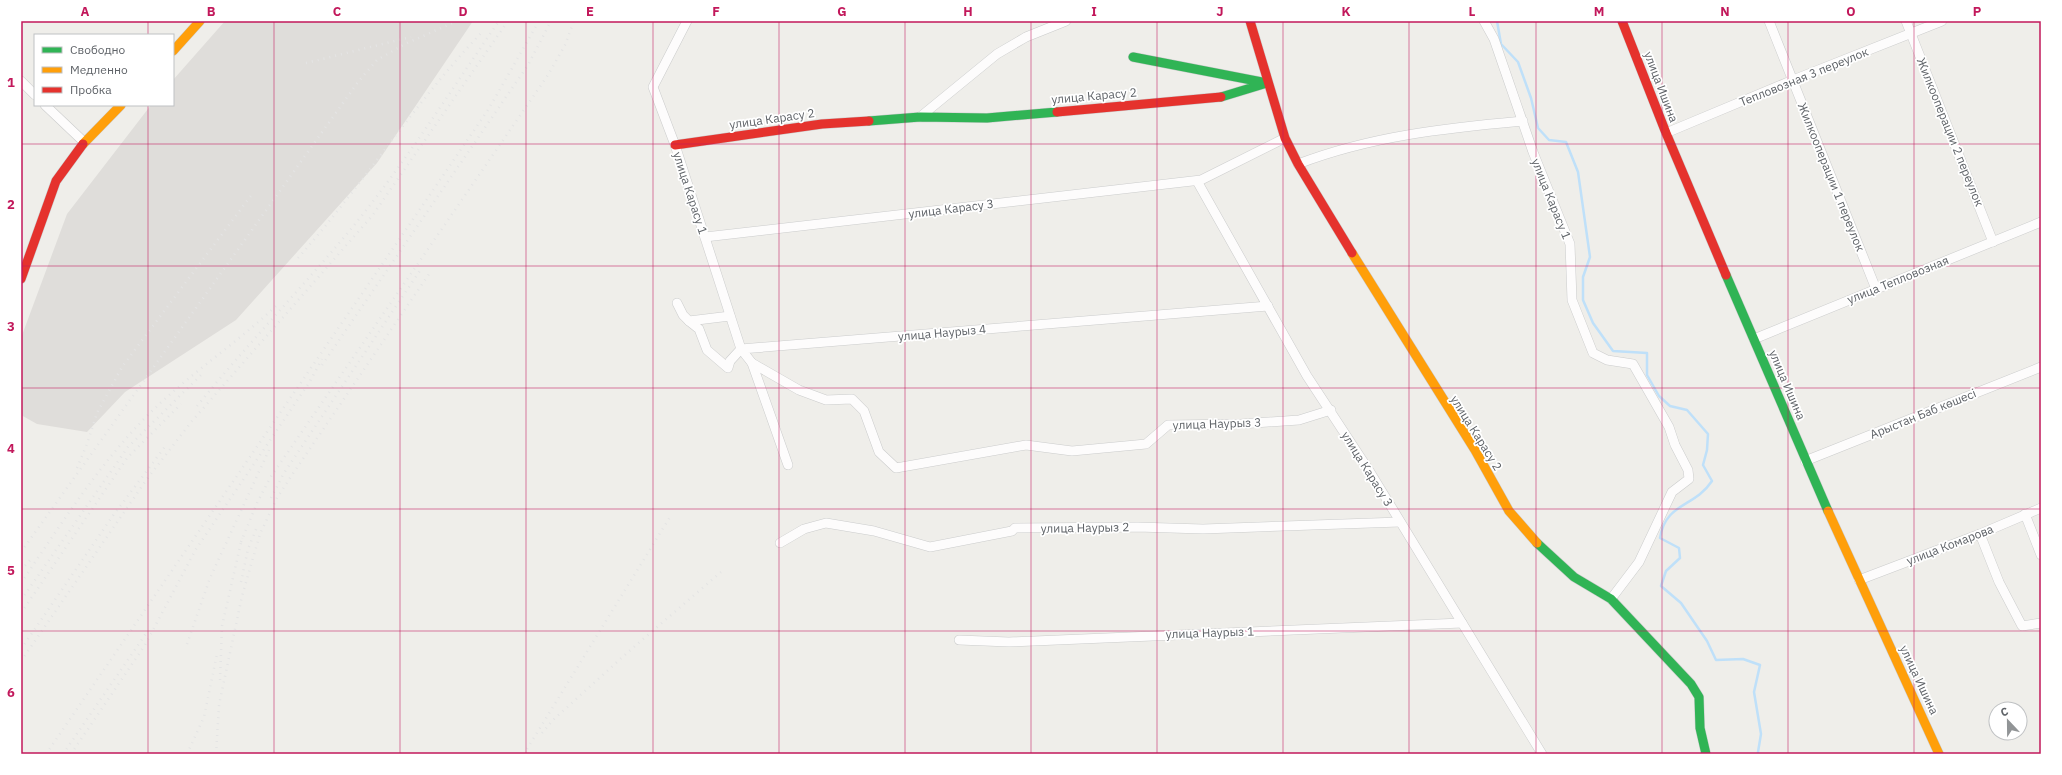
<svg xmlns="http://www.w3.org/2000/svg" width="2062" height="775" font-family="'IBM Plex Sans',sans-serif">
	<style>
		.industrial { fill: #dfddda }
		.lines { fill: none; stroke-linecap: round; stroke-linejoin: round }
		.stream { stroke: #bfe0f9; stroke-width: 2.5 }
		.street-casing { stroke: #cbcccc; stroke-width: 10 }
		.fast-casing { stroke: #cacacb; stroke-width: 10 }
		.slow-casing { stroke: #cacacb; stroke-width: 10 }
		.jam-casing { stroke: #cacacb; stroke-width: 10 }
		.street { stroke: #fdfcfc; stroke-width: 9 }
		.fast { stroke: #30b455; stroke-width: 9 }
		.slow { stroke: #ff9f0a; stroke-width: 9 }
		.jam { stroke: #e5322d; stroke-width: 9 }
		.rail { stroke: #e4e4e4; stroke-width: 2.5; stroke-dasharray: 1 5; stroke-linecap: butt }
		.grid { fill: none; stroke: #c2185b; stroke-width: 1; stroke-opacity: 0.55 }
		.labels { text-anchor: middle; stroke-width: 3.5; stroke-linejoin: round; paint-order: stroke }
		.street-label { font-size: 12px; fill: #5f6368; stroke: #fff }
		.neatline { fill: none; stroke: #c2185b; stroke-width: 1.5 }
		.grid-label { font-size: 13px; text-anchor: middle; font-weight: bold; fill: #c2185b }
	</style>
	<rect width="100%" height="100%" fill="#efeeea"/>
	<polygon class="industrial" points="225,21 473,21 377,163 236,320 125,392 87,432 37,424 21,415 21,338 67,214 151,105 173,105 173,80"/>
	<g class="lines">
		<path class="stream" d="M1497,21l4,23 17,18 13,36 7,30 11,12 17,2 12,30 12,85 -7,20v23l10,23 20,28 34,2v22l12,21 11,10 17,4 21,24 -1,16 -4,15 9,16c-18,27 -46,21 -52,57l19,10 1,10 -14,13 -5,15 20,17 26,38 9,19 27,-1 17,6 -6,27 7,42 -3,18"/>
		<g class="street-casing">
			<g id="street">
				<polyline points="687,21 653,87 675,145 741,349 730,361 728,368 707,350 699,329 689,321"/>
				<polyline points="1484,21 1494,39 1533,152 1570,244 1572,300 1593,353 1607,360 1633,364 1669,427 1675,445 1688,470 1689,479 1672,492 1639,562 1611,599"/>
				<polyline points="1769,21 1876,289"/>
				<polyline points="1906,21 1993,242"/>
				<polyline points="21,81 35,95"/>
				<polyline points="45,105 84,142"/>
				<polyline points="920,117 997,54 1026,37 1066,21"/>
				<polyline points="1666,133 1793,80 1942,21"/>
				<path d="M1298,164c73,-28 148,-36 225,-43"/>
				<polyline points="1197,181 1307,376 1370,472 1542,754"/>
				<polyline points="705,237 1201,180 1285,138"/>
				<polyline points="677,303 683,315 689,321 730,316"/>
				<polyline points="1754,339 2041,222"/>
				<polyline points="752,363 799,390 826,400 852,399 864,411 879,452 896,468 1026,445 1072,451 1146,444 1168,425 1241,424 1299,420 1331,410"/>
				<polyline points="1805,461 2041,367"/>
				<polyline points="788,465 752,363 741,349 1268,306"/>
				<polyline points="2025,514 2041,555"/>
				<polyline points="1980,534 1999,582 2022,626 2041,623"/>
				<polyline points="780,543 804,529 826,523 874,531 930,547 1012,531 1015,528 1137,527 1203,529 1400,522"/>
				<polyline points="1859,580 1980,534 2041,508"/>
				<polyline points="959,640 1009,642 1462,623"/>
			</g>
		</g>
		<g class="fast-casing">
			<g id="fast">
				<polyline points="1133,57 1267,83 1221,97"/>
				<polyline points="869,121 920,117 987,118 1057,112"/>
				<polyline points="1726,275 1828,511"/>
				<polyline points="1537,543 1574,577 1611,599 1691,684 1699,697 1700,728 1706,754"/>
			</g>
		</g>
		<g class="slow-casing">
			<g id="slow">
				<polyline points="173,51 200,21"/>
				<polyline points="83,144 121,105"/>
				<polyline points="1352,253 1475,450 1509,511 1537,543"/>
				<polyline points="1828,511 1939,754"/>
			</g>
		</g>
		<g class="jam-casing">
			<g id="jam">
				<polyline points="1250,21 1285,138 1298,164 1352,253"/>
				<polyline points="1622,21 1666,133 1726,275"/>
				<polyline points="1057,112 1221,97"/>
				<polyline points="675,145 822,124 869,121"/>
				<polyline points="21,279 56,181 83,144"/>
			</g>
		</g>
		<use href="#street" class="street"/>
		<use href="#fast" class="fast"/>
		<use href="#slow" class="slow"/>
		<use href="#jam" class="jam"/>
		<g class="rail">
			<polyline points="306,63 411,37"/>
			<path d="M298,258c65,-73 117,-156 185,-227"/>
			<polyline points="322,365 528,65 551,21"/>
			<path d="M197,406c48,-59 100,-113 149,-171 56,-67 103,-142 153,-214"/>
			<polyline points="77,468 87,444 97,413 122,367 253,193"/>
			<polyline points="271,498 284,473 421,269"/>
			<polyline points="241,542 257,503 270,478 548,75 565,45 574,21"/>
			<polyline points="21,552 358,82 377,60 405,44 457,21"/>
			<polyline points="21,570 33,557"/>
			<polyline points="241,582 248,549 257,527"/>
			<path d="M21,583c41,-60 79,-121 131,-172 39,-38 85,-68 125,-106"/>
			<polyline points="21,600 128,447 202,374"/>
			<polyline points="21,613 127,458 181,404"/>
			<polyline points="187,644 210,578 269,450"/>
			<polyline points="21,649 112,517 167,444"/>
			<polyline points="21,661 147,479 192,421 372,216 508,21"/>
			<polyline points="220,680 222,626 242,538"/>
			<polyline points="542,733 553,720 627,653 721,572"/>
			<polyline points="527,749 670,517"/>
			<polyline points="46,754 488,110 539,21"/>
			<polyline points="63,754 147,632"/>
			<polyline points="71,754 145,645 196,549 309,383 322,359"/>
			<polyline points="187,754 204,717 217,654"/>
			<polyline points="216,754 219,705 242,596 260,534 277,498 292,475 429,274"/>
		</g>
	</g>
	<path class="grid" d="M148,21v14M274,21v733M400,21v733M526,21v733M653,21v733M779,21v733M905,21v733M1031,21v733M1157,21v733M1283,21v733M1409,21v733M1536,21v733M1662,21v733M1788,21v733M1914,21v733M148,105v649M21,144h2020M21,266h2020M21,388h2020M21,509h2020M21,631h2020"/>
	<g class="labels">
		<g class="street-label">
			<text transform="translate(1804 77) rotate(-22)" y="4">Тепловозная 3 переулок</text>
			<text transform="translate(1661 87) rotate(69)" y="4">улица Ишина</text>
			<text transform="translate(1094 96) rotate(-5)" y="4">улица Карасу 2</text>
			<text transform="translate(772 119) rotate(-8)" y="4">улица Карасу 2</text>
			<text transform="translate(1950 132) rotate(68)" y="4">Жилкооперации 2 переулок</text>
			<text transform="translate(1831 177) rotate(68)" y="4">Жилкооперации 1 переулок</text>
			<text transform="translate(690 193) rotate(72)" y="4">улица Карасу 1</text>
			<text transform="translate(1551 199) rotate(68)" y="4">улица Карасу 1</text>
			<text transform="translate(951 209) rotate(-7)" y="4">улица Карасу 3</text>
			<text transform="translate(1898 280) rotate(-22)" y="4">улица Тепловозная</text>
			<text transform="translate(942 333) rotate(-5)" y="4">улица Наурыз 4</text>
			<text transform="translate(1787 385) rotate(67)" y="4">улица Ишина</text>
			<text transform="translate(1923 414) rotate(-22)" y="4">Арыстан Баб көшесі</text>
			<text transform="translate(1217 424) rotate(-2)" y="4">улица Наурыз 3</text>
			<text transform="translate(1476 433) rotate(58)" y="4">улица Карасу 2</text>
			<text transform="translate(1367 469) rotate(58)" y="4">улица Карасу 3</text>
			<text transform="translate(1085 528) rotate(-1)" y="4">улица Наурыз 2</text>
			<text transform="translate(1950 545) rotate(-21)" y="4">улица Комарова</text>
			<text transform="translate(1210 633) rotate(-2)" y="4">улица Наурыз 1</text>
			<text transform="translate(1919 680) rotate(65)" y="4">улица Ишина</text>
		</g>
	</g>
	<rect width="2062" height="775" fill="none" stroke="#ffffff" stroke-width="44"/>
	<rect x="34" y="34" width="140" height="72" fill="#ffffff" stroke="#bfc1c3"/>
	<rect x="42" y="47" width="20" height="6" fill="#30b455" stroke="#bfc1c3"/>
	<text x="70" y="54" font-size="12" fill="#5f6368">Свободно</text>
	<rect x="42" y="67" width="20" height="6" fill="#ff9f0a" stroke="#bfc1c3"/>
	<text x="70" y="74" font-size="12" fill="#5f6368">Медленно</text>
	<rect x="42" y="87" width="20" height="6" fill="#e5322d" stroke="#bfc1c3"/>
	<text x="70" y="94" font-size="12" fill="#5f6368">Пробка</text>
	<g transform="translate(2008 721) rotate(338)"><circle r="19" fill="#ffffff" stroke="#bfc1c3"/>
	<path d="M0-3L7 15L0 10L-7 15Z" fill="#919496"/>
	<text y="-6" font-size="11" font-weight="bold" text-anchor="middle" fill="#5f6368">С</text>
	</g>
	<rect x="22" y="22" width="2018" height="731" class="neatline"/>
	<g class="grid-label">
		<text x="85" y="16">A</text>
		<text x="211" y="16">B</text>
		<text x="337" y="16">C</text>
		<text x="463" y="16">D</text>
		<text x="590" y="16">E</text>
		<text x="716" y="16">F</text>
		<text x="842" y="16">G</text>
		<text x="968" y="16">H</text>
		<text x="1094" y="16">I</text>
		<text x="1220" y="16">J</text>
		<text x="1346" y="16">K</text>
		<text x="1472" y="16">L</text>
		<text x="1599" y="16">M</text>
		<text x="1725" y="16">N</text>
		<text x="1851" y="16">O</text>
		<text x="1977" y="16">P</text>
		<text x="11" y="87">1</text>
		<text x="11" y="209">2</text>
		<text x="11" y="331">3</text>
		<text x="11" y="453">4</text>
		<text x="11" y="575">5</text>
		<text x="11" y="697">6</text>
	</g>
</svg>
